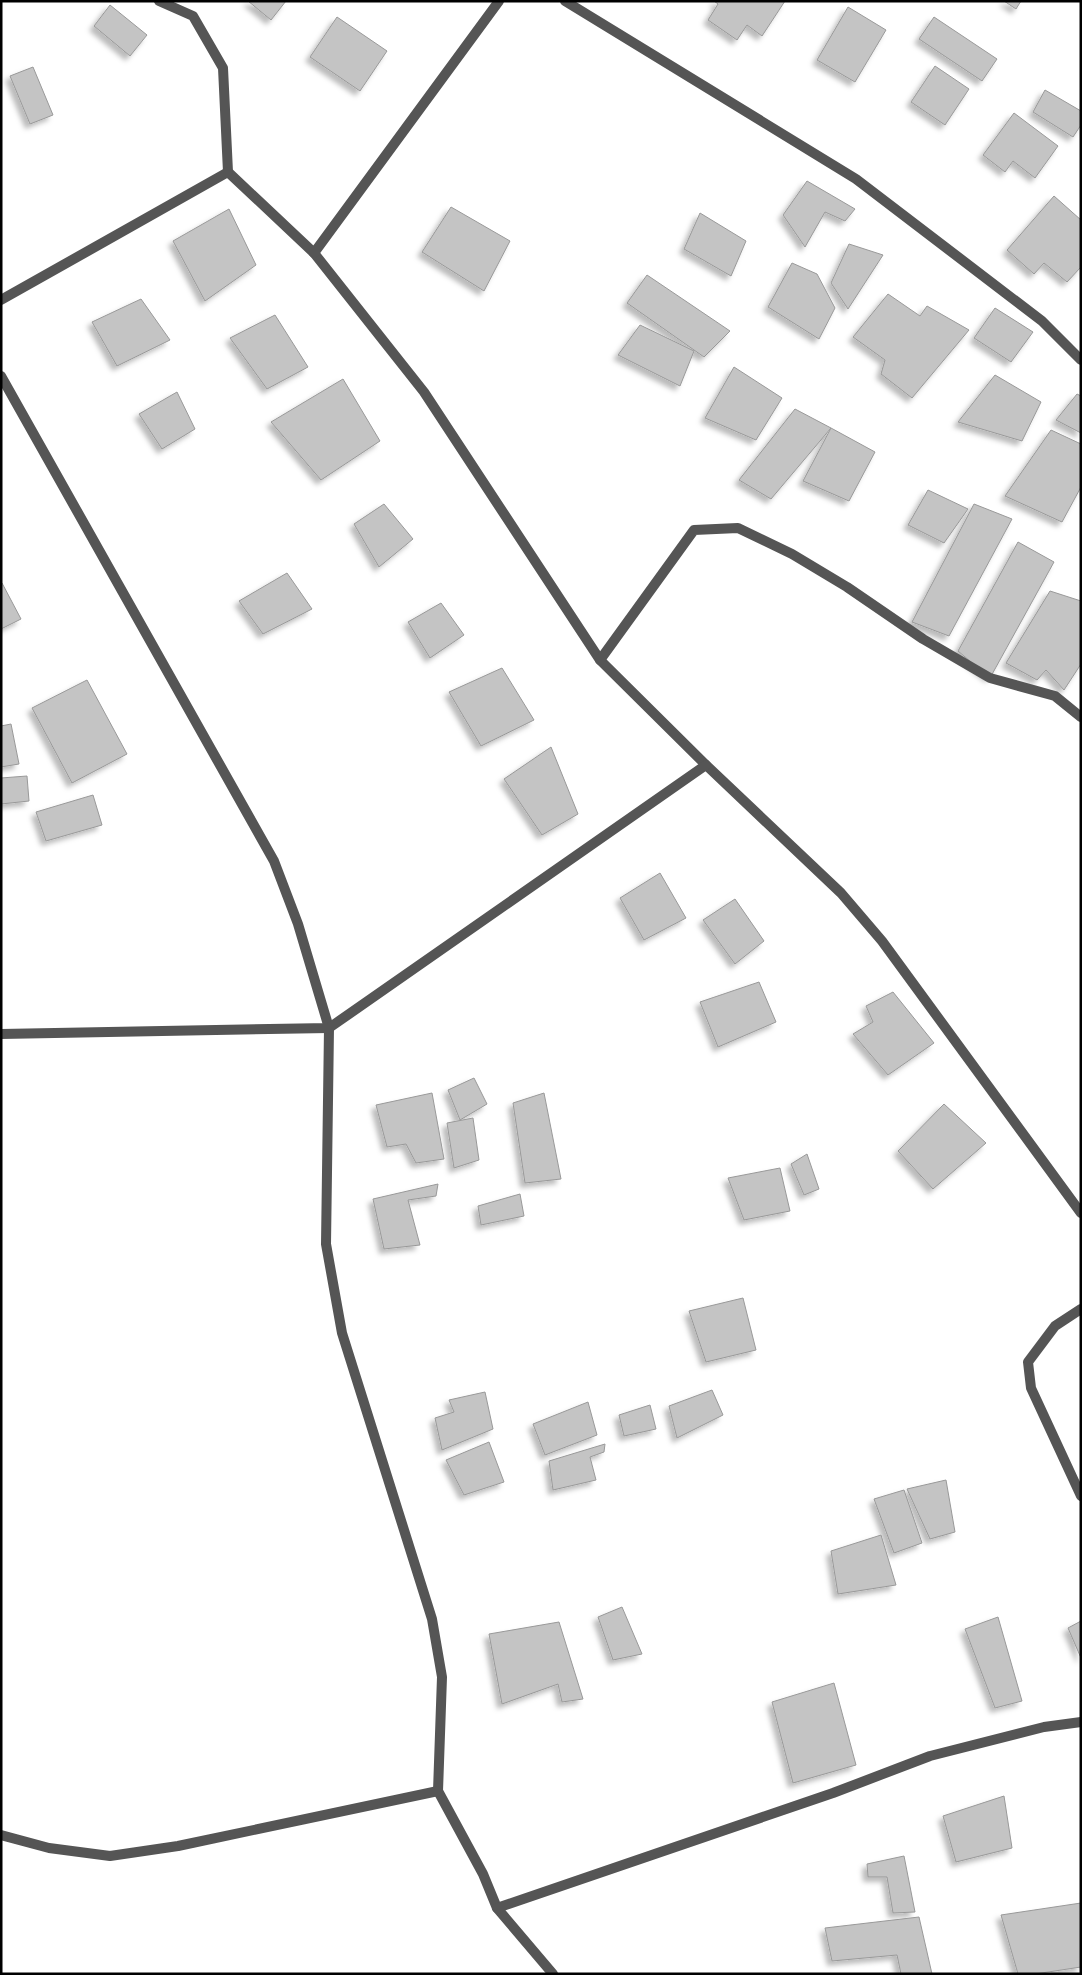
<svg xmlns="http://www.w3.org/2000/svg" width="1082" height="1975" font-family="'DM Sans',sans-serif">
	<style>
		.building { fill: #c4c4c4; stroke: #999; filter: url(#shadow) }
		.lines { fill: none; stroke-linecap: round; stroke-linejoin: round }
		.street { stroke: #555; stroke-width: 10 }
	</style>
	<defs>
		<filter id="shadow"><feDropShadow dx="-4.5" dy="4.5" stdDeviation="2.5" flood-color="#0004"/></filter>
	</defs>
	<rect width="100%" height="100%" fill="#fff"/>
	<g class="building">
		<polygon points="248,1 286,1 271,20"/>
		<polygon points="714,1 785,1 762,36 747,25 737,40 708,20 718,4"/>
		<polygon points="1004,1 1021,1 1016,9"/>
		<polygon points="110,5 147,35 130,56 94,26"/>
		<polygon points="848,7 886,30 855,82 817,60"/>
		<polygon points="337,17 387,51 360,91 310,57"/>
		<polygon points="934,17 997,59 982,81 919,39"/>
		<polygon points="935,66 969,89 945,125 911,102"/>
		<polygon points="33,67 53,115 30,124 10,76"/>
		<polygon points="1045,90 1081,111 1081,125 1073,137 1033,112"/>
		<polygon points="1014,113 1058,146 1035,178 1013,161 1005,172 983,155"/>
		<polygon points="807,181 855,209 845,221 825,212 805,247 783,215"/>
		<polygon points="1054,196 1081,220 1081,267 1067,282 1044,263 1034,274 1007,250"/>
		<polygon points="451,207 510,241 484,291 422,252"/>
		<polygon points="229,209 256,265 205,301 173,241"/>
		<polygon points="700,213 746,241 731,276 684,249"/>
		<polygon points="849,244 883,255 848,309 831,283"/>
		<polygon points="792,263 817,274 835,308 819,339 768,307"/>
		<polygon points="647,275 730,331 704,357 627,303"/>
		<polygon points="888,294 920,316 927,306 969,330 912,398 881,374 885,360 853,337"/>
		<polygon points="141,299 170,340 117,366 92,322"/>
		<polygon points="995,308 1033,332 1011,362 974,338"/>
		<polygon points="275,315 308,367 267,389 230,338"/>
		<polygon points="640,325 694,351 680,386 618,355"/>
		<polygon points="734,367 782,398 756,440 705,418"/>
		<polygon points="995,375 1041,402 1022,441 958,422"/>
		<polygon points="343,379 380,441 321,480 271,422"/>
		<polygon points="177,392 195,429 162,449 139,414"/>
		<polygon points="1077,394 1081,396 1081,433 1056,420"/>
		<polygon points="795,409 831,428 771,499 739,480"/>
		<polygon points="831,428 875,452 849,501 803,481"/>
		<polygon points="1051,430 1081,444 1081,487 1062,522 1005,496"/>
		<polygon points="928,490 968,509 944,543 908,525"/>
		<polygon points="384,504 413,539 379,567 354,524"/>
		<polygon points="974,504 1012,519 949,636 912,622"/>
		<polygon points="1018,542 1054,562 990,678 958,651"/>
		<polygon points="287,573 312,609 263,634 239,601"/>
		<polygon points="2,583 21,619 1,629 1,584"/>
		<polygon points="1050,591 1081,601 1081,664 1064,690 1046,670 1037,680 1006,663"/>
		<polygon points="441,603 464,635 430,658 408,622"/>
		<polygon points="502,668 534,720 481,746 449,692"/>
		<polygon points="87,680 127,754 72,783 32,708"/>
		<polygon points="11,724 19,764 1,767 1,726"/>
		<polygon points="551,747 578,814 542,835 504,779"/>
		<polygon points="27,776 29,801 1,804 1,778"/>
		<polygon points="93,795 102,825 46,841 36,812"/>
		<polygon points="660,873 686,918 644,940 620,898"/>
		<polygon points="735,899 764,941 735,964 703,920"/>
		<polygon points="759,982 776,1022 718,1047 700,1002"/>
		<polygon points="893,992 934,1043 888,1075 853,1034 873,1022 866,1006"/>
		<polygon points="474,1078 487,1104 460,1120 448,1090"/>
		<polygon points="432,1093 444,1159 416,1163 406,1144 387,1147 376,1105"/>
		<polygon points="544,1093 561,1179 525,1183 513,1103"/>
		<polygon points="944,1104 986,1143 933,1189 898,1151"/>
		<polygon points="473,1118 479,1160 454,1168 447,1123"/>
		<polygon points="807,1154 819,1189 804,1195 791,1164"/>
		<polygon points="780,1168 790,1211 744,1220 728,1178"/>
		<polygon points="438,1184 436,1196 408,1200 420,1245 384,1249 373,1199"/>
		<polygon points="520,1194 524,1216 481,1225 478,1206"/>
		<polygon points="743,1298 756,1350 706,1362 689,1311"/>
		<polygon points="712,1390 723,1415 677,1438 669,1406"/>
		<polygon points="485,1392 493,1429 442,1450 435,1418 454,1412 449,1400"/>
		<polygon points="588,1402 597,1435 545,1455 533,1424"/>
		<polygon points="650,1405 656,1429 624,1436 619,1415"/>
		<polygon points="489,1442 504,1482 464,1495 446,1460"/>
		<polygon points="605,1444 604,1452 590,1457 596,1480 553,1490 549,1461"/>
		<polygon points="946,1480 955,1532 930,1539 907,1489"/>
		<polygon points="904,1490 922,1543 894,1553 874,1499"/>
		<polygon points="881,1535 896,1585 838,1594 831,1551"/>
		<polygon points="622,1607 642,1654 613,1660 598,1617"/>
		<polygon points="998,1617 1022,1701 995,1708 965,1629"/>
		<polygon points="1081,1621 1081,1658 1068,1628"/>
		<polygon points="559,1622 583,1699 562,1702 558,1684 502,1704 489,1634"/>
		<polygon points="834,1683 856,1765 793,1783 772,1702"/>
		<polygon points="1004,1796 1012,1848 956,1862 943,1816"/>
		<polygon points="904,1856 915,1912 893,1913 887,1877 868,1877 867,1864"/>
		<polygon points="1081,1903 1081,1967 1035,1974 1018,1974 1001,1915"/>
		<polygon points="919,1917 932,1974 901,1974 897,1955 832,1961 825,1928"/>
	</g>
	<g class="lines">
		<g class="street">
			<polyline points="159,1 193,16 223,68 228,172 314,253 424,392 600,660 706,765 841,893 882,941 1081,1213"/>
			<polyline points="565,1 856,179 1042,321 1081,360"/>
			<polyline points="314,253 499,1"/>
			<polyline points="1,300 228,172"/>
			<polyline points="1,376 274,861 298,924 329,1028 326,1244 342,1333 432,1619 442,1677 438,1791 483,1874 497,1908 553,1974"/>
			<polyline points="600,660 694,530 738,528 792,554 847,587 923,639 990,678 1055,696 1081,717"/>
			<polyline points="1,1034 329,1028 706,765"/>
			<polyline points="1081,1309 1055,1326 1028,1362 1031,1388 1081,1496"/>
			<polyline points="1,1835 49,1848 110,1856 178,1846 438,1791"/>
			<polyline points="497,1908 833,1793 930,1756 1044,1727 1081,1722"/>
		</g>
	</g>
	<rect width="1082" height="1975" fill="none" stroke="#000000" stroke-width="5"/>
</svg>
